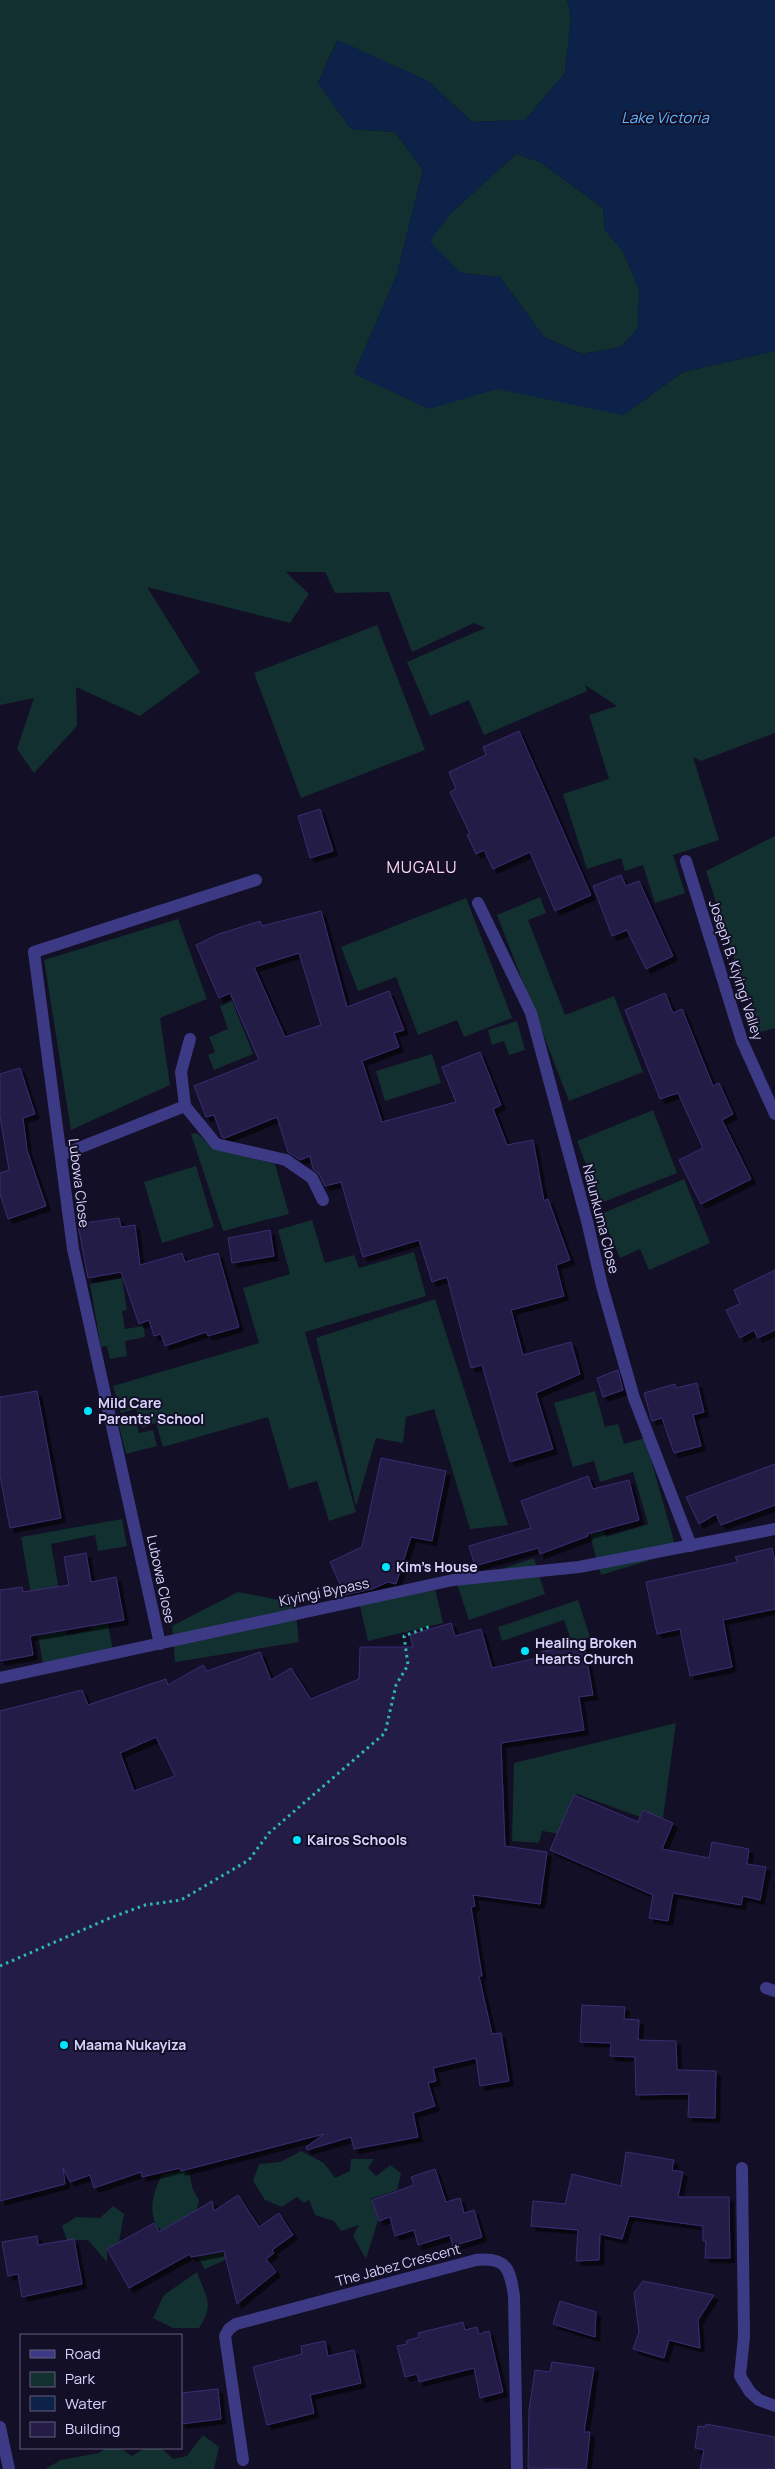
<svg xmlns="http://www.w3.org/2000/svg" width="775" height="2469" font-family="Manrope,sans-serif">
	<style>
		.green { fill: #12302f }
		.water { fill: #0c2248; fill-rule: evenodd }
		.building { fill: #241b47; stroke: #3b2d73; fill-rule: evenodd; filter: url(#shadow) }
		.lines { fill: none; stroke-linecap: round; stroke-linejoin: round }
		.path { stroke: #2fb8b0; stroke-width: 3; stroke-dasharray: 2.5 4; stroke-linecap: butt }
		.minor { stroke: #3d3a85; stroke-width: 12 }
		.poi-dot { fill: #00e5ff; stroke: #130f26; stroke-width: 2 }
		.labels { text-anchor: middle; stroke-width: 4; stroke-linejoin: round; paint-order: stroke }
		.street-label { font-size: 14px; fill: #d9d4ff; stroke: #130f26 }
		.poi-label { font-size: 14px; font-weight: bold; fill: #d9d4ff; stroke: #130f26; text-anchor: start }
		.water-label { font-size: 15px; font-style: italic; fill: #62b6ff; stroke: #130f26 }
		.quarter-label { font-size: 16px; letter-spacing: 1px; fill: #ffd6f0; stroke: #130f26 }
	</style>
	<defs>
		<filter id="shadow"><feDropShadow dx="4.5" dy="4.5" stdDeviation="0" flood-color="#0009"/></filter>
	</defs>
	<rect width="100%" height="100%" fill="#130f26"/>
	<g class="green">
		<polygon points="0,0 567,0 571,17 565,73 525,120 472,122 428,81 337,41 318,83 351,129 395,132 423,170 397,274 354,374 588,398 623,415 683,372 775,351 775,733 701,761 693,757 719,840 673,855 685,893 655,903 643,865 625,871 621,858 587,869 563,794 609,779 589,715 617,706 585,685 587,691 484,735 469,700 430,716 407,662 485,628 474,623 412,652 389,592 335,593 325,572 286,572 309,594 290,623 147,587 200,672 140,716 76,687 77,726 34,773 17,749 34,698 0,705"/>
		<polygon points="516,154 540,162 603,208 605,230 623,251 639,289 638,328 621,347 582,354 544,337 500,277 461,273 429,241 451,213"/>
		<polygon points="377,625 425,750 301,798 254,673"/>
		<polygon points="775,836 775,1028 758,1033 706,871"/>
		<polygon points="540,897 546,913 528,920 565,1015 614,996 643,1072 569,1101 497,915"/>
		<polygon points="466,898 512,1018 464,1037 457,1020 418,1035 396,977 358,991 341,947"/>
		<polygon points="178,919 207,999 160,1018 170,1085 71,1130 44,960"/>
		<polygon points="232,1001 253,1054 214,1070 208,1055 215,1052 209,1037 228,1029 220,1006"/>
		<polygon points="517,1021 525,1050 509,1055 504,1041 492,1045 488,1030"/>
		<polygon points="432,1054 441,1083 385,1101 376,1071"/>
		<polygon points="653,1110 677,1173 601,1203 577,1141"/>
		<polygon points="197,1133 213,1148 275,1164 289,1214 223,1231 191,1134"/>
		<polygon points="196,1166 214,1227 162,1243 144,1182"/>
		<polygon points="684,1179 710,1243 649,1270 640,1249 620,1258 601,1214"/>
		<polygon points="312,1220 325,1263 354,1255 359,1268 414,1252 426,1296 305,1332 356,1512 329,1521 317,1481 289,1489 268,1417 163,1447 156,1423 142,1428 136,1409 121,1413 113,1386 259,1343 243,1288 290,1274 278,1230"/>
		<polygon points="122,1278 127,1310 122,1311 125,1329 144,1326 145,1337 125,1341 127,1356 110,1359 107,1346 101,1347 90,1284"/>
		<polygon points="435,1299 508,1525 470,1529 434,1409 406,1417 403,1443 376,1438 356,1506 316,1338"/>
		<polygon points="595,1391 605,1427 618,1424 624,1444 645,1438 677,1552 601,1575 583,1510 597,1505 606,1537 648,1524 633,1472 600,1482 594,1461 573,1467 554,1403"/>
		<polygon points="134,1414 139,1433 153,1430 157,1446 126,1454 117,1418"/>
		<polygon points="122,1519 127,1546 98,1551 95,1535 51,1544 67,1635 92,1630 90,1616 106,1613 113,1651 43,1664 21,1537"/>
		<polygon points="534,1558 545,1594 469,1620 457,1584"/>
		<polygon points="435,1589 443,1623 368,1641 360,1606"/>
		<polygon points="238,1592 295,1603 299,1642 175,1662 172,1626"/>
		<polygon points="578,1600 590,1637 572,1643 564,1620 502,1641 498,1627"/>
		<polygon points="676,1723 662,1825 577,1794 560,1834 542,1831 539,1843 512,1841 514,1763"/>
		<polygon points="301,2151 324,2163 335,2178 350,2171 351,2159 374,2159 368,2168 376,2176 390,2165 401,2173 397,2190 371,2199 378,2220 366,2259 353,2236 359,2225 341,2231 334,2221 315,2215 309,2200 304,2203 297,2197 282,2207 265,2200 253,2181 259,2164 280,2162"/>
		<path d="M181,2171h8l3,16 7,14 -4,15 43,38 -33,15 -28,-48 -18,11c-11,-20 -7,-38 3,-57z"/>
		<polygon points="113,2206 124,2214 119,2242 107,2249 107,2262 88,2240 67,2240 62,2226 76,2217 100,2218"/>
		<path d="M197,2272c9,25 18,32 2,56h-26l-20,-10 11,-23z"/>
		<polygon points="203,2435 219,2447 214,2469 45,2469 61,2460 99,2453 106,2448 120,2448 132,2456 145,2448 161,2448 173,2459 187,2456"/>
	</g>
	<path class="water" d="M567,0h208v351l-92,21 -60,43 -126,-26 -68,20 -75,-35 43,-100 26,-104 -28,-38 -44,-3 -33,-46 20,-43 90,41 44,41 53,-2 40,-47 6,-56zM516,154l24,8 63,46 2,22 18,21 16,38 -1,39 -17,19 -39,7 -38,-17 -44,-60 -39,-4 -31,-32 21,-28z"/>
	<g class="building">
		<polygon points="519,731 591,895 555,911 530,852 493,869 484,850 476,854 467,835 470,834 450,792 456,789 449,772 486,755 483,747"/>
		<polygon points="320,809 333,851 310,858 298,816"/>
		<polygon points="621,875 626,886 639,881 673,956 646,969 627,930 612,936 593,886"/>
		<path d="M321,911l26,96 42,-16 15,39 -10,3 5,14 -37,14 20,61 74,-20 -14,-35 38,-15 21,53 -8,4 14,36 26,-5 11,61 4,-2 22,61 -14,5 8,31 -53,14 12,45 48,-13 9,32 -44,19 17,56 -43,13 -28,-97 -11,3 -24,-91 -15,5 -13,-42 -56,17 -22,-75 -16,4 -6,-12 -6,-5 -3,-13 -10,4 -12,-8 -11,-35 -52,21 -3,-1 -8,-22 -8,2 -12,-31 65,-26 -29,-67 -11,5 -23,-53 23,-11 41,-13 2,5zM299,953l22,72 -36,12 -31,-70z"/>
		<polygon points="665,993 673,1013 682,1009 713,1086 719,1083 733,1114 722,1120 751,1179 701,1204 679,1160 703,1148 678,1093 660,1099 625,1010"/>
		<polygon points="20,1068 35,1114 23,1118 27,1150 46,1206 8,1219 0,1194 0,1173 9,1170 0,1116 0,1074"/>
		<polygon points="119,1218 121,1227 135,1225 140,1265 182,1253 185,1262 218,1253 239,1327 208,1336 206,1332 165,1346 161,1334 154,1336 149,1320 139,1324 121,1272 88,1278 78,1224"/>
		<polygon points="270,1230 274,1256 232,1263 228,1238"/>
		<polygon points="775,1270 775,1330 758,1338 754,1330 740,1338 726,1310 740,1304 734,1290"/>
		<polygon points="618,1370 623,1390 603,1397 597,1378"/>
		<polygon points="697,1383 704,1412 693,1415 701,1446 674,1453 662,1418 652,1421 644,1393 675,1384 676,1388"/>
		<polygon points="37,1391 61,1518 10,1528 0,1476 0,1397"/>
		<polygon points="381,1458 446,1471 432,1541 411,1537 396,1584 388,1582 372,1589 345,1595 330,1562 362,1547"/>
		<polygon points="775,1464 775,1505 721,1525 716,1514 699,1524 686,1497"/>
		<polygon points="588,1476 593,1489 629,1480 639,1520 587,1534 588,1536 540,1554 538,1548 475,1566 469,1546 531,1528 521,1501"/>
		<polygon points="772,1548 775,1561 775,1609 723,1620 732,1667 690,1676 680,1629 657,1634 646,1582 738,1562 735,1557"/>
		<polygon points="86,1553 91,1582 116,1577 124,1620 30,1636 33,1655 0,1661 0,1590 22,1587 23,1592 69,1585 64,1557"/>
		<path d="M451,1623l4,13 26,-7 11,39 50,-11 -1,-5 43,-8 9,51 -14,2 5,33 -83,13 4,103 42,6 -7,52 -67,-9 2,11 -4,1 11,69h-3l13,58 9,-1 8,48 -29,5 -4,-28 -43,10 3,13 -8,2 7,23 -22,7 5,24 -64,12 -3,-12 -44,13 -1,-3 18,-13 -143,37 -1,-3 -38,9 -1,-5 -47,16 -4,-13 -20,7 -7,-14 2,16 -65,17v-490l82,-21 6,15 78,-26 2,6 35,-20 4,6 53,-19 11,28 20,-12 20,31 48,-20 1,-32h53l-3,-12zM156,1737l19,39 -41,15 -14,-38z"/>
		<polygon points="574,1795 638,1822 643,1810 673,1823 662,1849 709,1858 712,1842 749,1849 747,1864 766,1867 760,1900 743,1896 741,1905 673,1893 668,1921 649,1918 653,1895 550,1850"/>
		<polygon points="582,2005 625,2007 624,2019 639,2020 638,2040 676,2041 677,2070 716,2071 715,2118 688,2117 689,2094 636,2095 635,2057 610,2056 611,2043 580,2042"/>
		<polygon points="626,2152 674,2160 672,2170 683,2172 678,2197 729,2197 730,2258 705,2258 706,2241 703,2241 703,2226 629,2216 622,2239 600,2234 599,2260 576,2261 578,2230 531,2226 533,2201 565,2204 572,2174 621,2186"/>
		<polygon points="435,2169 446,2202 460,2198 464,2213 474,2210 482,2237 453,2246 450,2235 418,2245 414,2230 395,2236 390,2217 379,2221 372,2200 414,2185 411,2177"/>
		<polygon points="238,2195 259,2227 279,2213 293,2235 272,2250 274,2253 266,2259 276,2272 237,2304 224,2251 191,2257 190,2254 129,2288 107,2249 154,2223 159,2232 212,2201 214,2211"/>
		<polygon points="37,2236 38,2245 74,2239 82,2284 22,2297 18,2274 8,2276 2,2242"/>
		<polygon points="643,2281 714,2295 698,2320 700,2348 669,2340 664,2358 633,2349 639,2332 634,2293"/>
		<polygon points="560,2301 596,2312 595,2337 553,2324"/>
		<polygon points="463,2322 465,2330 477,2327 479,2334 489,2331 503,2392 480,2398 474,2368 419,2382 417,2374 405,2377 397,2346 407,2344 406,2341 419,2337 418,2333"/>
		<polygon points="325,2341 328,2356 354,2350 361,2383 310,2395 314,2413 267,2425 253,2367 302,2354 301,2346"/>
		<polygon points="552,2362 594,2368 584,2432 590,2432 586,2469 528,2468 529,2410 535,2370 550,2372"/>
		<polygon points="218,2389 221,2419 181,2424 181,2393"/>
		<polygon points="706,2424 775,2437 775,2469 700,2469 704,2450 695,2448 698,2426 705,2427"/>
	</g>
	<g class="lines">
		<polyline class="path" points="0,1966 110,1918 145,1905 181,1900 249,1860 269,1833 385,1733 396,1685 408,1665 404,1636 431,1626"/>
		<g class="minor">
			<polyline points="686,861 742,1041 775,1114"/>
			<polyline points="478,903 531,1013 587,1221 602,1286 634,1398 691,1546"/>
			<polyline points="185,1106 181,1072 190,1039"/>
			<polyline points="61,1155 185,1106 216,1144 286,1160 312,1178 323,1200"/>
			<polyline points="160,1644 73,1249 34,952 256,880"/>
			<polyline points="0,1678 453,1580 579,1567 775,1529"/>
			<polyline points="766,1988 775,1991"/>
			<polyline points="742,2168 744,2337 740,2376 750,2392 759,2400 775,2406"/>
			<polyline points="0,2427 9,2469"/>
			<path d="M243,2460l-18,-124 4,-7 7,-5 240,-64c31,-3 34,9 38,36l3,173"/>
		</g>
	</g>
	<g class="poi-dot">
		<circle cx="88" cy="1411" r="5"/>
		<circle cx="386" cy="1567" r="5"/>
		<circle cx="525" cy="1651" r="5"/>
		<circle cx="297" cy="1840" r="5"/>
		<circle cx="64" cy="2045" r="5"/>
	</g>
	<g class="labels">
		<g class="street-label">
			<text transform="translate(736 970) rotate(72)" y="5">Joseph B. Kiyingi Valley</text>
			<text transform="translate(79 1183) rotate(83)" y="5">Lubowa Close</text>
			<text transform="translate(601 1219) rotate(76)" y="5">Nalunkuma Close</text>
			<text transform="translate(161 1579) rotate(78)" y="5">Lubowa Close</text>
			<text transform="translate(324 1592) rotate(-12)" y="5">Kiyingi Bypass</text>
			<text transform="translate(398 2265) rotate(-15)" y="5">The Jabez Crescent</text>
		</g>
		<g class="poi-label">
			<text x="98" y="1408">Mild Care<tspan x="98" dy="16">Parents' School</tspan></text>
			<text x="396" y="1572">Kim's House</text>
			<text x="535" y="1648">Healing Broken<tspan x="535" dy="16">Hearts Church</tspan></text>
			<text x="307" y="1845">Kairos Schools</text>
			<text x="74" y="2050">Maama Nukayiza</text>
		</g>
		<g class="water-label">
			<text x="665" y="123">Lake Victoria</text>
		</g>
		<g class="quarter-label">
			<text x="422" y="873">MUGALU</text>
		</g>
	</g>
	<rect x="20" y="2334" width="162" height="115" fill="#130f26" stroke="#625e7d"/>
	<rect x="30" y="2350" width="25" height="8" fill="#3d3a85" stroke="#625e7d"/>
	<text x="65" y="2359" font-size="15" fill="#d9d4ff">Road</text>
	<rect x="30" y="2372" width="25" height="15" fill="#12302f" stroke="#625e7d"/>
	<text x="65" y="2384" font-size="15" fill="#d9d4ff">Park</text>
	<rect x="30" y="2396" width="25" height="15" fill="#0c2248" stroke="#625e7d"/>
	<text x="65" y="2409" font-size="15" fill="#d9d4ff">Water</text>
	<rect x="30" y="2422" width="25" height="15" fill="#241b47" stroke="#625e7d"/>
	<text x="65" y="2434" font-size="15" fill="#d9d4ff">Building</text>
</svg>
